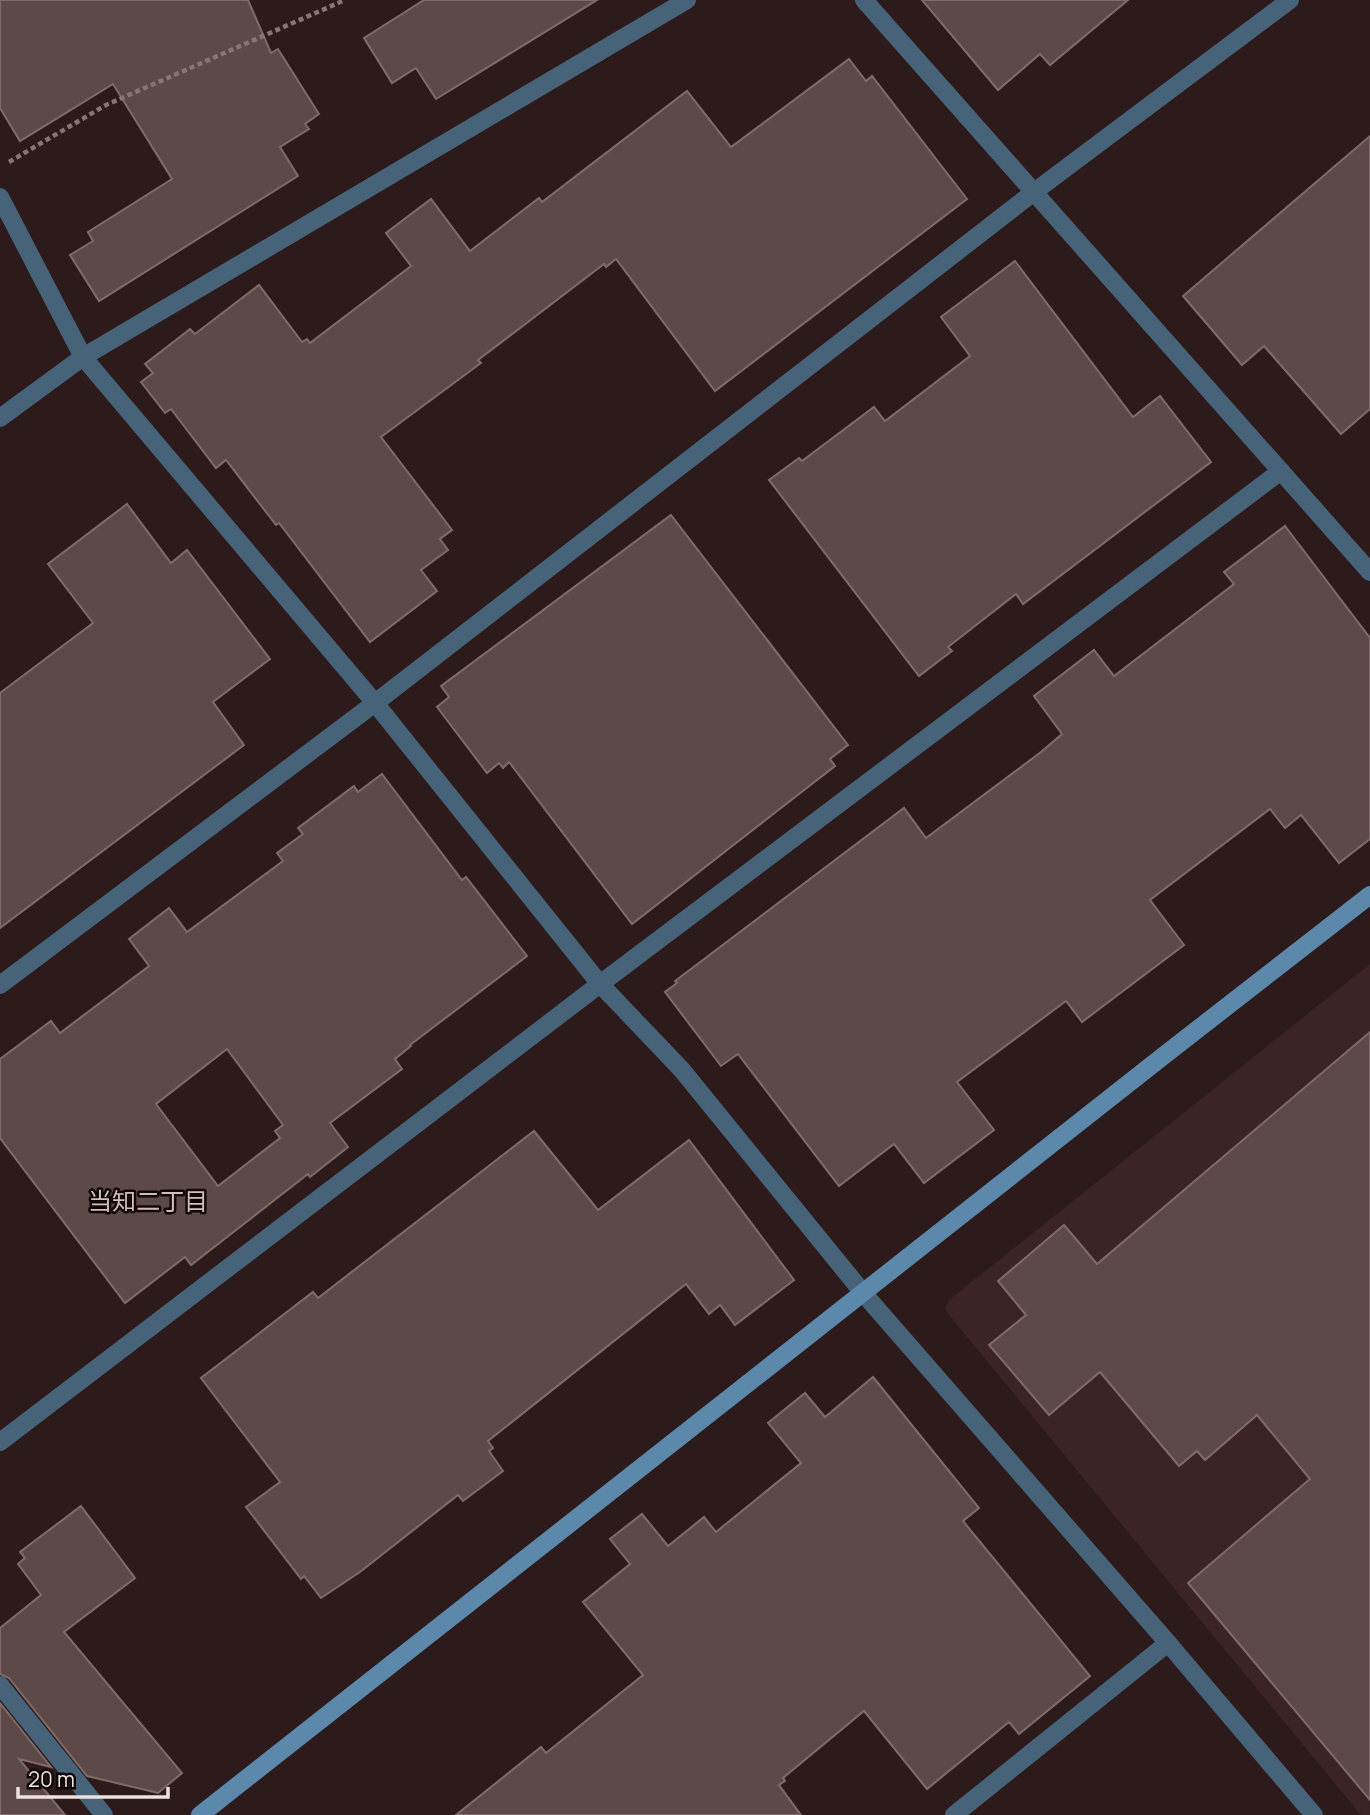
<svg xmlns="http://www.w3.org/2000/svg" width="1370" height="1815" font-family="Manrope,'Noto Sans JP',sans-serif">
	<style>
		.built { fill: #3c2424 }
		.building { fill: #5e4949; stroke: #806b6a; stroke-width: 2; fill-rule: evenodd }
		.lines { fill: none; stroke-linecap: round; stroke-linejoin: round }
		.path { stroke: #867776; stroke-width: 4.5; stroke-dasharray: 5 3.5; stroke-linecap: butt }
		.street { stroke: #476379; stroke-width: 18 }
		.secondary { stroke: #5c88ac; stroke-width: 18 }
		.labels { text-anchor: middle; stroke-width: 5; stroke-linejoin: round; paint-order: stroke }
		.neighbourhood-label { font-size: 24px; fill: #d4bcbb; stroke: #100808 }
	</style>
	<rect width="100%" height="100%" fill="#2d1b1b"/>
	<polygon class="built" points="1370,964 1370,1815 1361,1815 945,1310 949,1300"/>
	<g class="building">
		<polygon points="0,0 248,0 271,53 278,49 319,114 305,124 309,129 280,147 298,176 99,301 70,255 93,241 88,232 172,179 113,84 20,141 0,108"/>
		<polygon points="424,0 597,0 436,99 416,68 392,83 364,38"/>
		<polygon points="922,0 1128,0 1050,65 1040,54 998,90"/>
		<polygon points="849,59 866,81 872,76 967,199 715,391 616,259 606,267 604,264 478,360 481,363 381,437 452,530 440,539 448,550 421,570 437,591 370,642 279,523 276,525 226,460 216,468 171,409 165,413 141,382 153,373 145,364 190,329 195,334 259,285 302,342 307,339 310,343 411,266 386,233 431,199 470,251 539,198 542,202 687,91 731,147"/>
		<polygon points="1370,136 1370,409 1341,434 1264,346 1242,365 1183,296"/>
		<polygon points="1015,261 1133,417 1160,396 1211,462 1023,604 1016,594 948,647 952,651 919,676 769,480 799,458 802,461 874,407 885,421 970,356 941,317"/>
		<polygon points="127,504 171,563 187,550 270,659 213,702 244,745 0,928 0,693 93,623 48,564"/>
		<polygon points="671,515 848,745 830,759 835,766 632,924 509,762 503,768 499,763 487,773 437,707 449,697 441,686"/>
		<polygon points="1285,526 1370,638 1370,839 1339,863 1301,815 1285,828 1270,809 1150,900 1184,945 1082,1022 1066,1001 957,1082 994,1130 924,1183 894,1144 839,1186 738,1054 721,1066 665,992 677,983 675,981 904,808 926,838 1041,752 1062,734 1034,696 1094,650 1114,676 1234,584 1224,572"/>
		<path d="M382,774l80,106 4,-3 61,79 -117,89 1,1 -16,13 7,10 -72,54 18,24 -38,30 -2,-3 -117,91 -6,-8 -60,46 -125,-165v-79l51,-38 9,12 89,-67 -20,-27 40,-31 18,24 96,-71 -6,-8 26,-19 -5,-6 56,-42 4,6zM227,1049l56,76 -8,6 5,7 -62,48 -62,-82z"/>
		<polygon points="1370,1032 1370,1800 1188,1583 1310,1479 1257,1415 1205,1460 1197,1451 1179,1466 1100,1372 1049,1415 989,1345 1026,1315 998,1281 1064,1225 1097,1264"/>
		<polygon points="534,1131 598,1210 689,1140 794,1280 735,1325 720,1305 709,1314 686,1284 488,1441 493,1448 489,1451 503,1471 463,1501 458,1495 360,1572 321,1598 304,1576 301,1579 246,1507 280,1482 201,1378 313,1292 318,1298"/>
		<polygon points="873,1377 979,1508 963,1521 1090,1676 1019,1734 1009,1722 927,1789 864,1711 783,1778 785,1781 779,1785 801,1815 456,1815 541,1747 546,1753 643,1675 583,1602 630,1564 610,1539 642,1514 668,1546 704,1517 716,1532 801,1463 768,1423 805,1393 825,1417"/>
		<polygon points="81,1506 135,1578 64,1632 182,1773 158,1793 87,1776 9,1678 0,1674 0,1628 41,1595 18,1564 25,1558 20,1552"/>
		<polygon points="0,1703 51,1767 19,1759 65,1815 0,1815"/>
	</g>
	<g class="lines">
		<polyline class="path" points="9,162 106,105 345,0"/>
		<g class="street">
			<polyline points="864,0 1370,572"/>
			<polyline points="0,197 83,357 375,703 600,984 682,1070 864,1294 1168,1643 1314,1815"/>
			<polyline points="0,418 83,357 687,0"/>
			<polyline points="0,985 375,703 1034,192 1290,0"/>
			<polyline points="0,1442 600,984 1281,471"/>
			<polyline points="0,1685 104,1815"/>
			<polyline points="954,1815 1168,1643"/>
		</g>
		<path class="secondary" d="M200,1815c390,-307 778,-616 1170,-920"/>
	</g>
	<g class="labels">
		<g class="neighbourhood-label">
			<text x="148" y="1210">当知二丁目</text>
		</g>
	</g>
	<path d="M18 1787v10h150v-10" fill="none" stroke="#eee2e1" stroke-width="3.5"/>
	<text x="28" y="1787" font-size="21" fill="#eee2e1" stroke="#100808" stroke-width="5" paint-order="stroke">20 m</text>
</svg>
